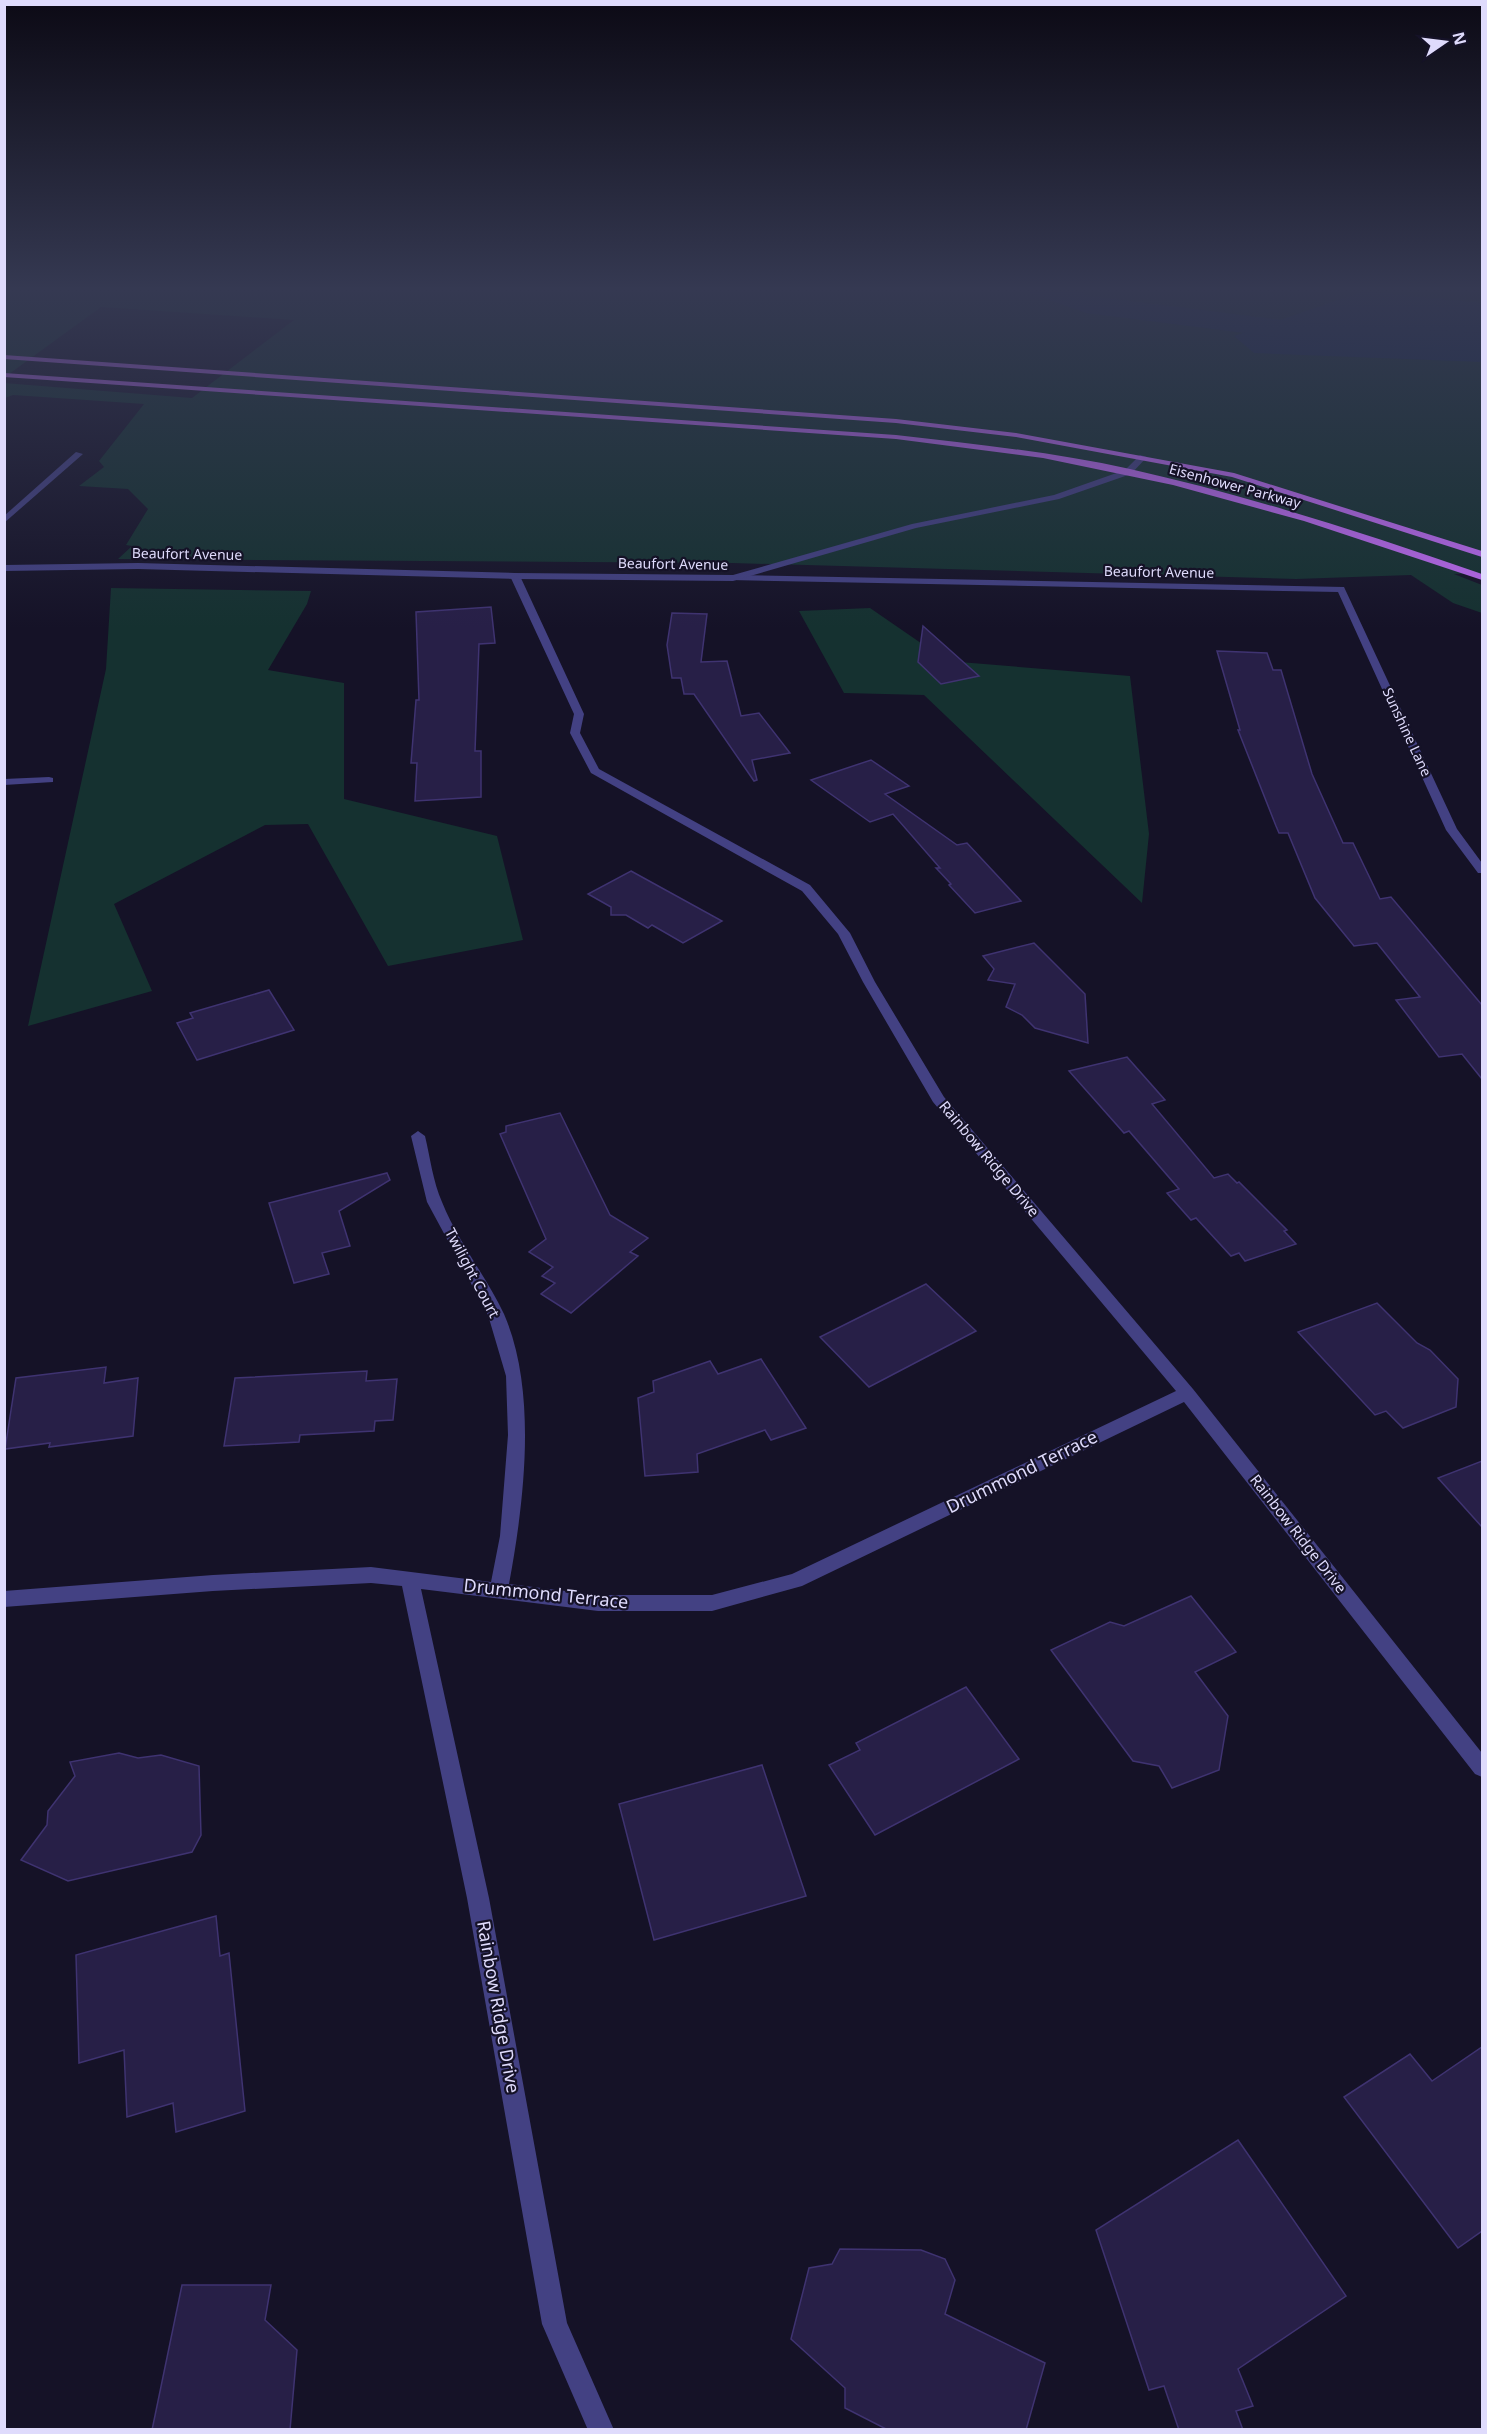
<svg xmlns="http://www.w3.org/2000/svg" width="1487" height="2434" font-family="'Noto Sans',sans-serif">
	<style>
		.green { fill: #153130 }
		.water { fill: #13294a }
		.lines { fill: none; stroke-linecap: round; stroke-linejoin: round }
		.river { fill: #13294a; fill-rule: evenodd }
		.building { fill: #271f47; stroke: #3f3371; stroke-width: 1.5 }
		.minor { fill: #434183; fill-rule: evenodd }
		.tertiary { fill: #434183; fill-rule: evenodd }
		.primary { fill: #bf6bf4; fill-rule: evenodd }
		.labels { text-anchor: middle; stroke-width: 4.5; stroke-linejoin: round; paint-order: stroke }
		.far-street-label { font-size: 14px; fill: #dfdbfc; stroke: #151227 }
		.street-label { font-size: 15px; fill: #dfdbfc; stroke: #151227 }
		.near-street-label { font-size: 18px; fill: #dfdbfc; stroke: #151227 }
	</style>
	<rect width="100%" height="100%" fill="#151227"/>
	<g class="green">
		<polygon points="5,287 1482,287 1482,303 1476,303 1364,292 1482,360 1482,573 1454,574 1482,585 1482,613 1453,603 1411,575 1296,579 732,563 118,559 132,546 126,545 148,509 128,489 79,486 104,467 99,461 144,404 13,395 5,398 4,383 192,398 294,320 101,307 5,377"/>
		<polygon points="111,588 311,591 307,604 268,670 344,683 344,799 497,836 523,940 388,966 308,824 265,825 114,904 152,991 28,1026 106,669"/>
		<polygon points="870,608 947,661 1130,676 1149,834 1142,903 924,695 844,693 799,611"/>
	</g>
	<polygon class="water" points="1364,291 1482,303 1482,362 1254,353 1234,336"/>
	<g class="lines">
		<polygon class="river" points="1025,287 1068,287 1091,296 1307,323 1482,333 1482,352 1307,341 1086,313 1030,293"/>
	</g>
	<g class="building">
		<polygon points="491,607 495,643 479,644 475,751 481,751 481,797 415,801 417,763 411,763 416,700 419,700 416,612"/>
		<polygon points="672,613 707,614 701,662 727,661 741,716 759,713 790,753 752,760 757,780 754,781 694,694 684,694 681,678 672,678 667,645"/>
		<polygon points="923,626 979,676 941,684 918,662"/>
		<polygon points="1217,651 1267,653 1273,670 1281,670 1312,774 1343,843 1353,843 1380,899 1391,897 1482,1005 1482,1079 1462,1054 1439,1057 1396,1000 1420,997 1377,943 1354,946 1315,898 1288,833 1279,833 1276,826 1238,730 1240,730"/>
		<polygon points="871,760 909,786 885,794 957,845 967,843 1021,901 975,913 949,885 951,884 936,868 940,868 893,814 870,822 811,780"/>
		<polygon points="631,871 722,921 683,943 652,925 648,928 626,915 611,915 611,907 588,894"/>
		<polygon points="1034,943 1085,994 1088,1043 1035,1028 1022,1015 1006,1007 1015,984 988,980 994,969 983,956"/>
		<polygon points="269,990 294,1030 197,1060 177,1023 193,1018 190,1013"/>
		<polygon points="1127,1057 1165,1100 1152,1104 1214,1178 1228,1174 1237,1183 1239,1182 1287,1230 1284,1231 1296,1244 1245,1261 1239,1253 1231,1256 1196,1218 1191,1220 1167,1193 1179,1189 1129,1131 1124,1133 1069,1071"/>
		<polygon points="560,1113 610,1215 648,1238 630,1252 638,1256 571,1313 541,1294 555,1283 542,1276 553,1267 529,1252 546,1239 500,1134 506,1132 506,1126"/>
		<polygon points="387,1173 390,1180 339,1211 350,1246 322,1253 329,1274 294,1283 269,1203"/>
		<polygon points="926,1284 976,1331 869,1387 820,1337"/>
		<polygon points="1377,1303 1417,1343 1430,1350 1458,1379 1456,1407 1403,1428 1386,1411 1375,1415 1298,1332"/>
		<polygon points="761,1359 806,1428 771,1440 765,1430 697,1454 698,1472 645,1476 638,1398 654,1392 653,1381 710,1361 718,1374"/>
		<polygon points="106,1367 104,1383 138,1378 133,1436 49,1447 50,1443 5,1449 16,1378"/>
		<polygon points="367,1371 366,1381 397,1379 393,1420 375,1421 374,1431 300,1435 299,1442 224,1446 235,1378"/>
		<polygon points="1482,1461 1482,1527 1438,1478"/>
		<polygon points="1191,1596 1236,1652 1195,1672 1228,1716 1219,1770 1172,1788 1159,1766 1133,1761 1051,1650 1110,1622 1124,1626"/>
		<polygon points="966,1687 1019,1759 875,1835 829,1765 860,1750 856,1743"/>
		<polygon points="119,1753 138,1758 161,1755 199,1766 201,1835 192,1852 68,1881 21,1860 47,1825 48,1811 75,1776 70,1762"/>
		<polygon points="762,1765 806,1896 654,1940 619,1804"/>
		<polygon points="216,1916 220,1956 229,1953 245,2111 176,2132 173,2103 127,2117 124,2050 79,2063 76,1955"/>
		<polygon points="1482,2047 1482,2231 1458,2248 1344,2097 1410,2054 1432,2081"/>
		<polygon points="1238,2140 1346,2296 1238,2369 1253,2406 1236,2411 1243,2430 1179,2430 1164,2386 1149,2390 1096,2230"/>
		<polygon points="840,2249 921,2250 945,2259 955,2280 945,2314 1045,2363 1026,2430 888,2430 845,2408 845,2388 791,2339 809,2268 832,2264"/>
		<polygon points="182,2285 271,2285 265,2320 297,2350 290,2430 152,2430"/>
	</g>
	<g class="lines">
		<g class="minor">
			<polygon points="76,452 83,454 4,523 4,516"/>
			<path d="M515,573l5,3 64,138 -4,19 19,36 211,116 40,48 25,49 69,115 249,292 289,364v24l-7,-3 -291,-372 -382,184 -90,25h-114l-177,-22 68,309 78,425 47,107h-26l-46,-106 -75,-426 -65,-312 -31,-3 -158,8 -209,16v-16l209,-16 158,-8 120,15 9,-46 8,-101 -2,-59 -18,-61 -61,-113 -16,-66 7,-5 7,5c5,21 8,46 17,66 16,40 44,74 62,112 34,78 20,189 5,270l89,11h114l80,-21 384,-183 -243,-289 -70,-120 -25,-48 -36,-43 -211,-118 -21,-40 4,-19 -64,-138z"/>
			<polygon points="733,575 1344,587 1457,829 1482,863 1482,873 1478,873 1446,830 1338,592 730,580 730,576"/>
			<polygon points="49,777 53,778 53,782 4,785 4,779"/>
		</g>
		<polygon class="tertiary" points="1140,455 1147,457 1131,474 1059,499 916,528 733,581 515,579 138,569 4,571 4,565 138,563 515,573 733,575 912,524 1054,495 1125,470"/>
		<g class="primary">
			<polygon points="4,355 896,419 1016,433 1234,473 1482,551 1482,557 1232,477 1016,437 896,423 4,359"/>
			<path d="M4,373l892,62c78,9 157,17 234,34 120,27 237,65 352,105v6l-178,-59 -131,-36 -130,-27 -147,-19 -892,-62z"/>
		</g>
	</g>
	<linearGradient id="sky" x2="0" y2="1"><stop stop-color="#0c0a15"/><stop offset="0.46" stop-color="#353952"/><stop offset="1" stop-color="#353952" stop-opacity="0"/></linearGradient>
	<rect width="1487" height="628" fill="url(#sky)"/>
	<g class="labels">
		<g class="far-street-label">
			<text transform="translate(1235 486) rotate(15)" y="5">Eisenhower Parkway</text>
			<text transform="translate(187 554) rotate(1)" y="5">Beaufort Avenue</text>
			<text transform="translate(673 564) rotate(1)" y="5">Beaufort Avenue</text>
			<text transform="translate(1159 572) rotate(1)" y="5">Beaufort Avenue</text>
			<text transform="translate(1407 732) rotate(65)" y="5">Sunshine Lane</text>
		</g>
		<g class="street-label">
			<text transform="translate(989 1159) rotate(50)" y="5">Rainbow Ridge Drive</text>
			<text transform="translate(472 1273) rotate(62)" y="5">Twilight Court</text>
			<text transform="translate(1298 1534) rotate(52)" y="5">Rainbow Ridge Drive</text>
		</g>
		<g class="near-street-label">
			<text transform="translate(1022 1472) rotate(-26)" y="6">Drummond Terrace</text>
			<text transform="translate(546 1594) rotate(6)" y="6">Drummond Terrace</text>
			<text transform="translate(498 2007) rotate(80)" y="6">Rainbow Ridge Drive</text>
		</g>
	</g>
	<rect width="1487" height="2434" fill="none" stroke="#dfdbfc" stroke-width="12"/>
	<g transform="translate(1445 42) rotate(76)" stroke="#151227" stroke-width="4.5" paint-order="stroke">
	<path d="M0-4.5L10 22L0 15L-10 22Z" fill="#dfdbfc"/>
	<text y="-9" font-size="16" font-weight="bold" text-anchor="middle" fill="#dfdbfc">N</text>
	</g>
</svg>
